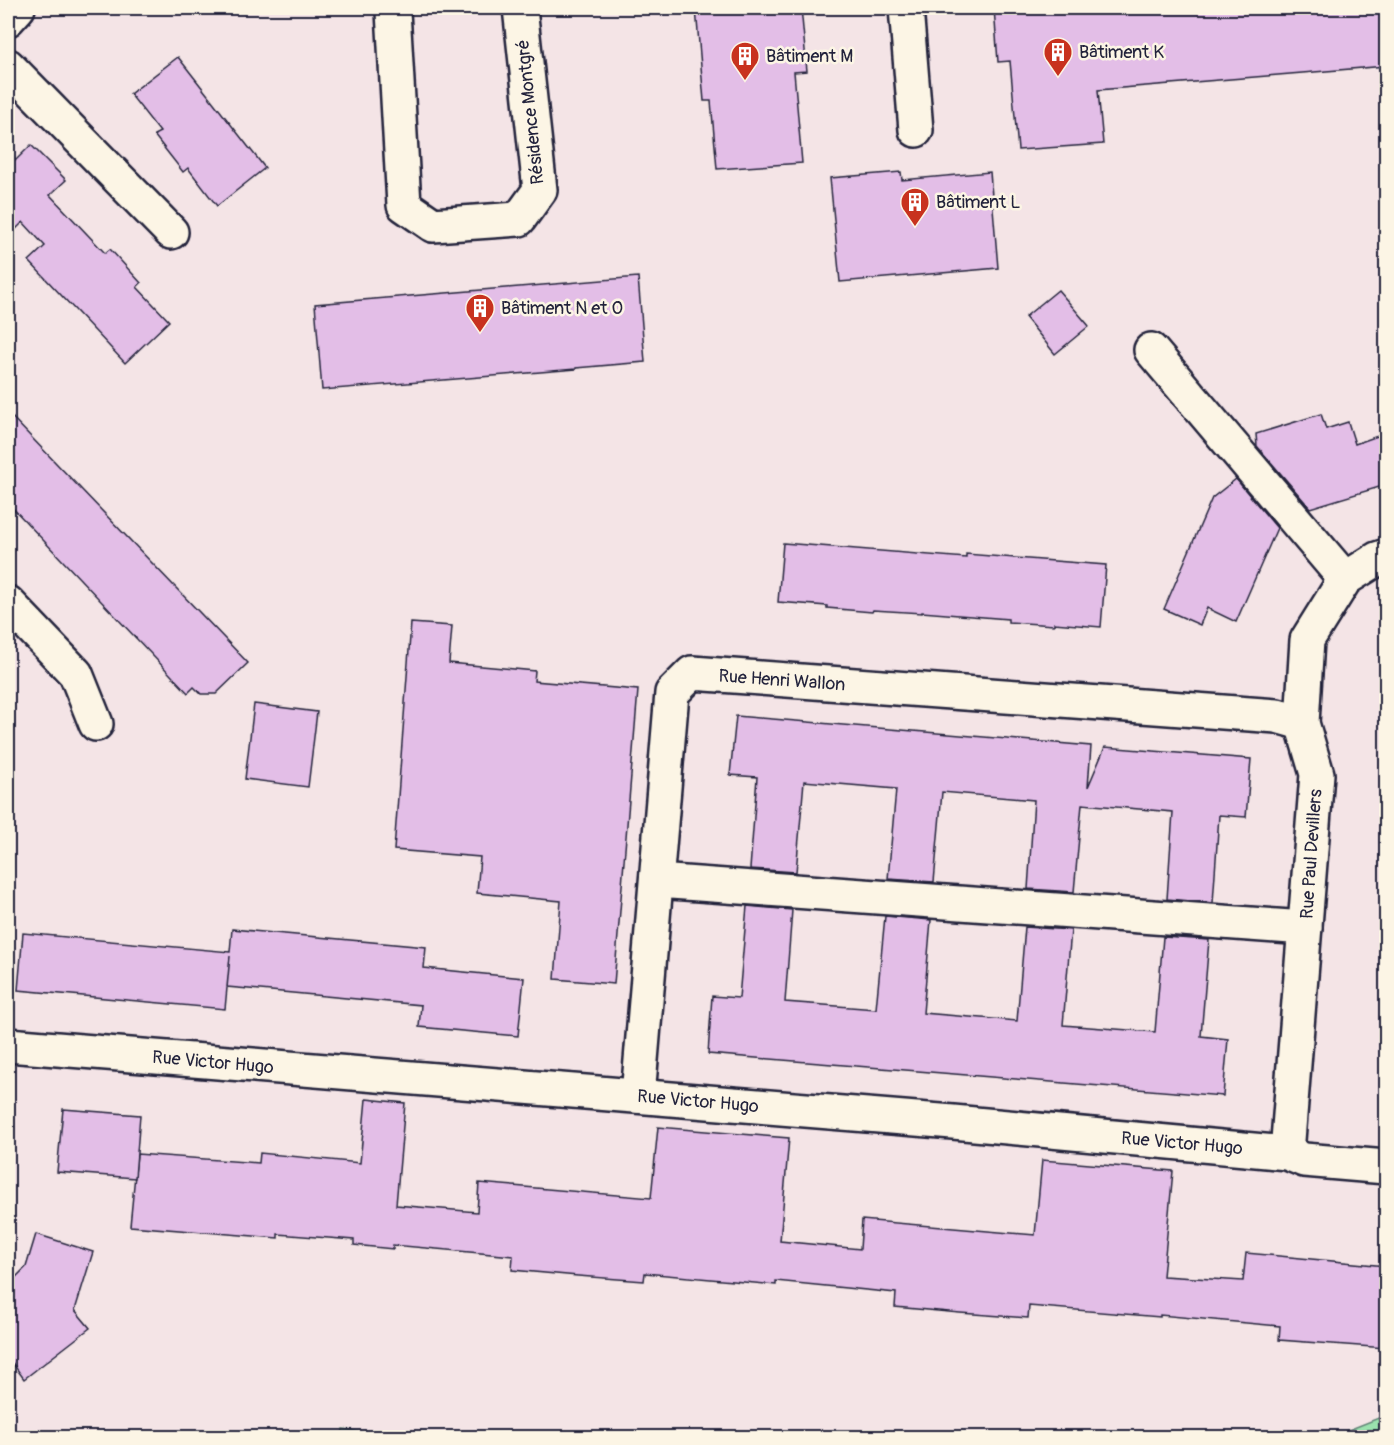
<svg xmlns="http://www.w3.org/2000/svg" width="1394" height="1445" font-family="Pangolin,sans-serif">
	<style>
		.green { fill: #9be1ae; stroke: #5e8274; stroke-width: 1.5 }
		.building { fill: #e3bee7; stroke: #22223b; stroke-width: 1.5 }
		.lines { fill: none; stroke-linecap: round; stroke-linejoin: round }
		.minor-casing { stroke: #22223b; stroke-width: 38 }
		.minor { stroke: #fcf5e5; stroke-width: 33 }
		.labels { text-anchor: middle; stroke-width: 5; stroke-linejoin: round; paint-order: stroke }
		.poi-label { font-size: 18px; fill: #22223b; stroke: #fcf5e5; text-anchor: start }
		.street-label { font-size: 18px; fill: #22223b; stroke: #fcf5e5 }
	</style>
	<rect width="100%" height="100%" fill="#f4e4e6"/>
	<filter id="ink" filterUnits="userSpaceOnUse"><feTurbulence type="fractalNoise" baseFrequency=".0167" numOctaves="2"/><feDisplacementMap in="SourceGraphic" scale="12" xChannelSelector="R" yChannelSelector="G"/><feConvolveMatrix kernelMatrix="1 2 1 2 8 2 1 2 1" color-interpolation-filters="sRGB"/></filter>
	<g filter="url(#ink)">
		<g class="green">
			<polygon points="1386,1415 1386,1437 1331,1437"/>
			<polygon points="343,1429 395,1437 342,1437"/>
		</g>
		<g class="building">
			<polygon points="719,8 801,8 807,71 794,72 802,163 717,169 711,101 704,101 696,9"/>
			<polygon points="994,8 1386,8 1386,66 1098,90 1103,144 1018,150 1010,61 998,62"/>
			<polygon points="178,57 265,168 217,206 188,168 183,172 154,135 160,132 130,94"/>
			<polygon points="31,145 66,180 50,195 105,253 110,249 141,283 137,287 169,321 125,363 29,261 45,246 23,222 8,237 8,150 16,160"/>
			<polygon points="901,172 902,180 990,172 998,268 840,282 830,178"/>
			<polygon points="638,277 645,362 576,368 576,369 322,390 315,304"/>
			<polygon points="1058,290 1089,326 1055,354 1025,317"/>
			<polygon points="8,413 248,663 216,694 201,694 194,687 188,693 8,503"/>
			<polygon points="1321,414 1326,429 1348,422 1355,444 1386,433 1386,485 1310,508 1257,446 1256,434"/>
			<polygon points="1236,479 1277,528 1236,622 1207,608 1200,625 1164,609 1212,498"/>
			<polygon points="783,543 966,558 966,554 1106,565 1101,627 1054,623 1054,625 1008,622 1008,619 922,612 922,613 873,610 872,612 827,608 827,606 778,602"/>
			<polygon points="411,623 452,626 449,663 535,671 534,681 638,690 614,984 555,979 561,901 477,893 480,857 394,850"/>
			<polygon points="254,704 317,712 308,787 245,779"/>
			<polygon points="736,716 1091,746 1088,787 1105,747 1251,759 1246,817 1219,815 1213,903 1167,899 1173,812 1082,804 1074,892 1028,889 1034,800 942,792 934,882 888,879 896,789 804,781 796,872 750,869 757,777 730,775"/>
			<polygon points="747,906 792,910 785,1002 876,1009 885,916 931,920 923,1013 1017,1021 1025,927 1071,930 1063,1025 1155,1032 1163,937 1209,940 1201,1036 1228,1039 1223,1096 708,1054 712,996 739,998"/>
			<polygon points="232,929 426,947 424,968 524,978 518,1036 419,1027 421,1005 227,987 230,956 225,1009 18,990 23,933 230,952"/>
			<polygon points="366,1099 405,1103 396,1205 477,1212 479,1183 651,1198 658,1127 789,1138 780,1241 860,1249 862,1220 1035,1235 1042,1160 1173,1171 1163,1276 1243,1281 1246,1253 1386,1266 1386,1348 1279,1340 1280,1326 1160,1315 1160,1317 1029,1306 1028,1318 960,1313 895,1307 896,1293 776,1281 776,1285 645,1273 644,1281 578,1276 512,1270 513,1256 393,1245 393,1249 354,1245 354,1240 278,1234 278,1238 130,1226 137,1154 259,1163 260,1153 360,1163"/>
			<polygon points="63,1109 140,1115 135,1178 57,1172"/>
			<polygon points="36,1234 93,1252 75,1310 90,1328 24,1379 8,1357 8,1285 26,1267"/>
		</g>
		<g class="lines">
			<g class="minor-casing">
				<g id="minor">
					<polyline points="906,8 916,130"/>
					<polyline points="393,11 404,205 433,225 519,219 540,190 520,8"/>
					<polyline points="8,19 18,8"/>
					<polyline points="8,66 171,232"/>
					<polyline points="1151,350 1345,579"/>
					<polyline points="8,603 76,674 96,724"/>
					<polyline points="657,881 1305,928"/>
					<polyline points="8,1045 953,1122 1287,1153 1304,1160 1386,1167"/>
					<polyline points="638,1096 672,693 692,673 1277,716 1302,723"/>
					<polyline points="1287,1153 1317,774 1302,723 1307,640 1345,579 1377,559 1386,556"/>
				</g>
			</g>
			<use href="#minor" class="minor"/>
		</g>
	</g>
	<defs>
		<g id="building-pin" transform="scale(1.5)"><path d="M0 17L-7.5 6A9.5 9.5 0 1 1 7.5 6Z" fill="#c8321e" stroke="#fcf5e5"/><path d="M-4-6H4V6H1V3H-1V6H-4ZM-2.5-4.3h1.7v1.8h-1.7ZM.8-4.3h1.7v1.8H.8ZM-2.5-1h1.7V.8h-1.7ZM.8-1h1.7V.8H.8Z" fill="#fff"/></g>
	</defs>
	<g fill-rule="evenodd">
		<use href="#building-pin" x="1058" y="52"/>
		<use href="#building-pin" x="745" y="56"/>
		<use href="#building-pin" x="915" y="202"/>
		<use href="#building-pin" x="480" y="308"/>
	</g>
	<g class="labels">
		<g class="poi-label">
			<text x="1079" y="58">Bâtiment K</text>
			<text x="766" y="62">Bâtiment M</text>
			<text x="936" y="208">Bâtiment L</text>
			<text x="501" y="314">Bâtiment N et O</text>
		</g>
		<g class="street-label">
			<text transform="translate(530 112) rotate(-96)" y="6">Résidence Montgré</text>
			<text transform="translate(782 680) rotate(4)" y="6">Rue Henri Wallon</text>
			<text transform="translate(1311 854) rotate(-86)" y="6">Rue Paul Devillers</text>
			<text transform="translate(213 1062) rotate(5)" y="6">Rue Victor Hugo</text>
			<text transform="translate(698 1101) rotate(5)" y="6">Rue Victor Hugo</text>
			<text transform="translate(1182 1143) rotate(5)" y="6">Rue Victor Hugo</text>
		</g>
	</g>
	<rect width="1394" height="1445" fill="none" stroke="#fcf5e5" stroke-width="30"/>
	<rect x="15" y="15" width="1364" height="1415" fill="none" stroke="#22223b" stroke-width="2" filter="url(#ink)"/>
</svg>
